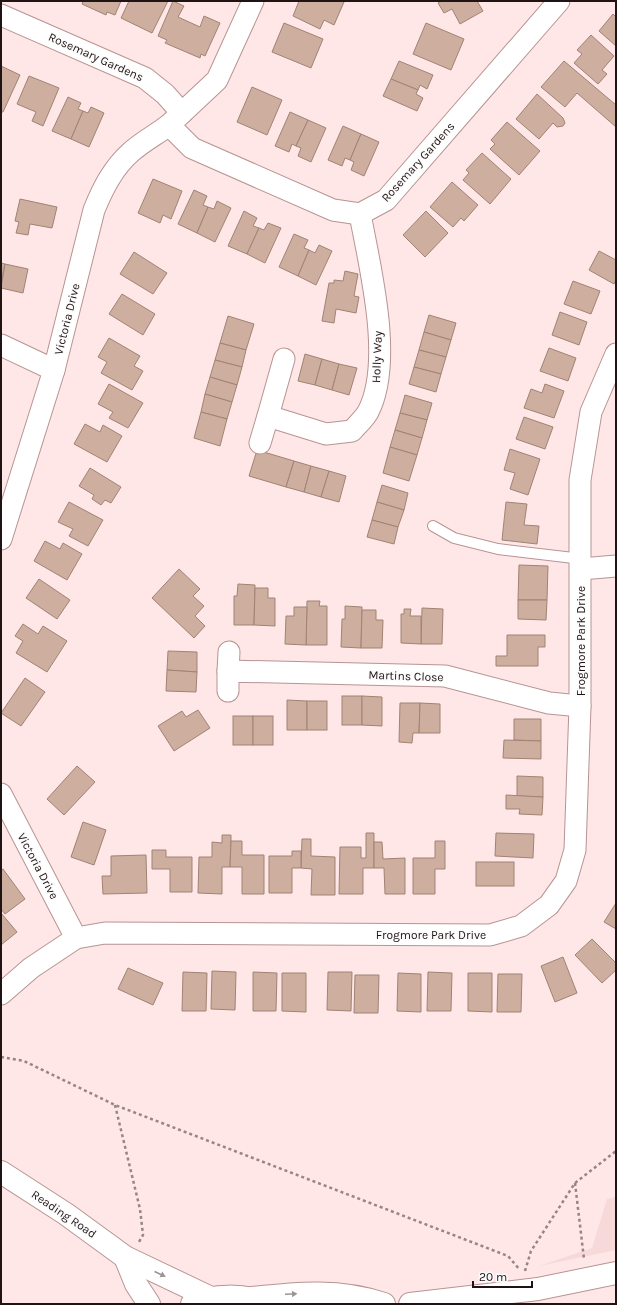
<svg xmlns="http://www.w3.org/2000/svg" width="617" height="1305" font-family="Karla,sans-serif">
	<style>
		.built { fill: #f6d9d8 }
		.building { fill: #cdae9f; stroke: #a18375 }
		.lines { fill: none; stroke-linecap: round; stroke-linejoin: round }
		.service-casing { stroke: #b79493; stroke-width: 12 }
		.minor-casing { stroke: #b79493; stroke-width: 23 }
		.secondary-casing { stroke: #b79493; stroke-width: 24 }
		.primary-casing { stroke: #b79493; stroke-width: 24 }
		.path { stroke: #978584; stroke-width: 2.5; stroke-dasharray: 3 3; stroke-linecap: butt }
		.service { stroke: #fff; stroke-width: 10 }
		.minor { stroke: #fff; stroke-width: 21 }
		.secondary { stroke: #fff; stroke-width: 22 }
		.primary { stroke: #fff; stroke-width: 22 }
		.oneway { fill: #9b9595 }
		.labels { text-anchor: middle; stroke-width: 3; stroke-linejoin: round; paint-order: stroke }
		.street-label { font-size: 12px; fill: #201313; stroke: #fbfbfb }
	</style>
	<rect width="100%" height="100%" fill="#fee7e6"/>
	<polygon class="built" points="616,1197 616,1250 539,1266 592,1248 607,1199"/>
	<g class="building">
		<polygon points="83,1 121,1 115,15 107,12 106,15 82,4"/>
		<polygon points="129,1 168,1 152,33 121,18"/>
		<polygon points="173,1 184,6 178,17 200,27 204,16 220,23 205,56 201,54 200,58 165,43 167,40 158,36"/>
		<polygon points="299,1 341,1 344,2 334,25 324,20 320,29 293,16"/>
		<polygon points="441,1 477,1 483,11 460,24 452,9 444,13 438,3"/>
		<polygon points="613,14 616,17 616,46 599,31"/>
		<polygon points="284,23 323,39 311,68 272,52"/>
		<polygon points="426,23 464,39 451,70 413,54"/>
		<polygon points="591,35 614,56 602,70 607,74 598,84 574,63 582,54 577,50"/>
		<polygon points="399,61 433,75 427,89 420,85 418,90 391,79"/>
		<polygon points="564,61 616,105 616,127 577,93 565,107 541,87"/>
		<polygon points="1,66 20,75 3,112 1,112"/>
		<polygon points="29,76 59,88 43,126 32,121 36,112 17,104"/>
		<polygon points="391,79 418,90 416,94 423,98 417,111 383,96"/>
		<polygon points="252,87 282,100 267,135 237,122"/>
		<polygon points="537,94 563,118 565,123 563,126 557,127 553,123 539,139 516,119"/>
		<polygon points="68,97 81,103 78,109 83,111 71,139 52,131"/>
		<polygon points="91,107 104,113 89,147 71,139 83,111 88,113"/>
		<polygon points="290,112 308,120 296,146 292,144 289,152 275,146"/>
		<polygon points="308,120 326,128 311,162 298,156 301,148 296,146"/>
		<polygon points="507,122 540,151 519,175 490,149 495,144 491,140"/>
		<polygon points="343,126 361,134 350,160 345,158 342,166 328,160"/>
		<polygon points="361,134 379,142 364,176 351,170 354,162 350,160"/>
		<polygon points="482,153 511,179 490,204 463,180 469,173 466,170"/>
		<polygon points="153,179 182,191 171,219 163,215 160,223 138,213"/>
		<polygon points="452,182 478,205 464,221 461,218 453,227 430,207"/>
		<polygon points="194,190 207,196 203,205 208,207 197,233 178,224"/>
		<polygon points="20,199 57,207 52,228 30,224 28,235 16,233 19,222 15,221"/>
		<polygon points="217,201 231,208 215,242 197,233 208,207 214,209"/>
		<polygon points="244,211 257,218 253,226 259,228 247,254 228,246"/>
		<polygon points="426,211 448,233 425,257 403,235"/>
		<polygon points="268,223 281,228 265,263 247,254 259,228 264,230"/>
		<polygon points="294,234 308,240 304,248 309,250 298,276 279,267"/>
		<polygon points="319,245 332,251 316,285 298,276 309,250 315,253"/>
		<polygon points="599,251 616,260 616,280 614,284 589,270"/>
		<polygon points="134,252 167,273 153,294 120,274"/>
		<polygon points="1,263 5,264 1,283"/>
		<polygon points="5,264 28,269 23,293 1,288"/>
		<polygon points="345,271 358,274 354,296 359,297 356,313 336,309 334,323 322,321 329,283 334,283 334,280 343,281"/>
		<polygon points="573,281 600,291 591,314 564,304"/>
		<polygon points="122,294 155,314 143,335 109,314"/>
		<polygon points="560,312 587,322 579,345 552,335"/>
		<polygon points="429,315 456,323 451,340 424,332"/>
		<polygon points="228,316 254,324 246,350 220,343"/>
		<polygon points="424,332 451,340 446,357 419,350"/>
		<polygon points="109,338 140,356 134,366 143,371 132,390 101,373 107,362 98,357"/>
		<polygon points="220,343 246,350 242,367 215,360"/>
		<polygon points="549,348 576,358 568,381 540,371"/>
		<polygon points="419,350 446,357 441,374 414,367"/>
		<polygon points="305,354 322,359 315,385 298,381"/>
		<polygon points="322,359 339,364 332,390 315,385"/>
		<polygon points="215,360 242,367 237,385 210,377"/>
		<polygon points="339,364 357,368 349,395 332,390"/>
		<polygon points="414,367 441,374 436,392 409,384"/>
		<polygon points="210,377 237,385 232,402 205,394"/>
		<polygon points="109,384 143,403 128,428 109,418 113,412 98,404"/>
		<polygon points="545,384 564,391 554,418 524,408 531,389 542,393"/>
		<polygon points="205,394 232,402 227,419 201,412"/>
		<polygon points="405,395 432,403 427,420 400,413"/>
		<polygon points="201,412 227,419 220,446 194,438"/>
		<polygon points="400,413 427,420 422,438 395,430"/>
		<polygon points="524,417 553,427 545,449 516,439"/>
		<polygon points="85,424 100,432 103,425 122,436 107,462 74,444"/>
		<polygon points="395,430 422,438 417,455 390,447"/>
		<polygon points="390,447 417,455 409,481 383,473"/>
		<polygon points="510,449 540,459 528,495 510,489 515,473 504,470"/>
		<polygon points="257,450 294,461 286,487 249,476"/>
		<polygon points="294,461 311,466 304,492 286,487"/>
		<polygon points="311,466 329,471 321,497 304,492"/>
		<polygon points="90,468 121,487 111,503 105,500 101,505 92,499 94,495 79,486"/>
		<polygon points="329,471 346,476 339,502 321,497"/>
		<polygon points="382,485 408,493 404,510 377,502"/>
		<polygon points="69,502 103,520 88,546 69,536 73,529 58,522"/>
		<polygon points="377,502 404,510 398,527 372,520"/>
		<polygon points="506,502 527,504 524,525 539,526 537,544 502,540"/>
		<polygon points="372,520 398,527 394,544 367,537"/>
		<polygon points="45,541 60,549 63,543 82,554 67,580 34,561"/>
		<polygon points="519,565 548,566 547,600 518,600"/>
		<polygon points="179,569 200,589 193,596 204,606 195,616 205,626 194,638 152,598"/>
		<polygon points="39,579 70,600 57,619 26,598"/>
		<polygon points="238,584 255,585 254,625 234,625 234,596 237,596"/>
		<polygon points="255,588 268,588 268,598 275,598 275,626 254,625"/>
		<polygon points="518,600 547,600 546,620 518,619"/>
		<polygon points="307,601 320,601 319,606 327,606 327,645 306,645"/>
		<polygon points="345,606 362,607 361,648 341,647 342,619 345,619"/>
		<polygon points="294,607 307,607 306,645 285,644 286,616 294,616"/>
		<polygon points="422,608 443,609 442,644 421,644"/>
		<polygon points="404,609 411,609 410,616 421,616 421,644 401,643 401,614 404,614"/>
		<polygon points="362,610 376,610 376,620 383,620 382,648 361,648"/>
		<polygon points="23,624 38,634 43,626 67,641 47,672 16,653 23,641 15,636"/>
		<polygon points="507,635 545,635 545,647 538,647 538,666 496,666 496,656 507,656"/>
		<polygon points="168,651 197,652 197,672 167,670"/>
		<polygon points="167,670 197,672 196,692 166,691"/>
		<polygon points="25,678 45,692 21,726 1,713"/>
		<rect x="342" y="696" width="20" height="29"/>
		<polygon points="362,696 382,697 382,726 362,725"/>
		<polygon points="287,700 307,701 307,730 287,730"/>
		<rect x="307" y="701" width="20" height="29"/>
		<polygon points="400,703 420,703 419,733 413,733 412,743 399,742"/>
		<polygon points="420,703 440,704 440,733 419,733"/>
		<polygon points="198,710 210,728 174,751 158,726 182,711 186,717"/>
		<rect x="233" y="716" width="20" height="29"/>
		<rect x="253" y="716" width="20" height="29"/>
		<polygon points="514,719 541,719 541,741 514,740"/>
		<polygon points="504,740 541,741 541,759 503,758"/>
		<polygon points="77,766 95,782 64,815 47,799"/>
		<polygon points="517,776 543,777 543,797 517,796"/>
		<polygon points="506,795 543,797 542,815 519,814 520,809 506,809"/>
		<polygon points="83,822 106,830 94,865 71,857"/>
		<polygon points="366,833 374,833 374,868 363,868 363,894 339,894 340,847 361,847 361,858 366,858"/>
		<polygon points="496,833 534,834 533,858 495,856"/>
		<polygon points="222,835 231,835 231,841 230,867 222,867 222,894 198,893 199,857 212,857 212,842 222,843"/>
		<polygon points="302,839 311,839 311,856 335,857 335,895 311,895 312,869 301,868"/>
		<polygon points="231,841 242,841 242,855 264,855 264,894 242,894 242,867 230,867"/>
		<polygon points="435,841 445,841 445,869 435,869 435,894 413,894 413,858 435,858"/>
		<polygon points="374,842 382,842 383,859 405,858 405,894 385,894 384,868 374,868"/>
		<polygon points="152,850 166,850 166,857 192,857 192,892 170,892 170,869 152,869"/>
		<polygon points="292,851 301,851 301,868 292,868 292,893 269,893 269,856 292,856"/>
		<polygon points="146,855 147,893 103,894 102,876 111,876 111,856"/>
		<rect x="476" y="862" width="38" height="24"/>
		<polygon points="3,869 25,899 5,914 1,909 1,870"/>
		<polygon points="616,903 616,929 604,922"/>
		<polygon points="1,913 17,932 1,945"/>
		<polygon points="592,939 616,963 616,970 602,983 575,955"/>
		<polygon points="563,957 577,993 555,1002 541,966"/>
		<polygon points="128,968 163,983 153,1005 118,989"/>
		<polygon points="212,971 236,972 235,1010 211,1009"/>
		<polygon points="183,972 207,973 206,1011 182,1011"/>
		<polygon points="253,972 277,973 276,1011 253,1011"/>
		<polygon points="328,972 352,972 351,1011 327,1010"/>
		<polygon points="428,972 452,973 451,1011 427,1011"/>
		<polygon points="282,973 306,973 306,1012 282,1011"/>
		<polygon points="398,973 421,974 421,1012 397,1011"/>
		<polygon points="468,973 492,973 492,1012 468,1011"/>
		<polygon points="498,974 522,974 521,1012 497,1012"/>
		<polygon points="355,975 379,975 378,1013 354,1013"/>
	</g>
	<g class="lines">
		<g class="service-casing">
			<polyline id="service" points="433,526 454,538 498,549 582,559"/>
		</g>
		<g class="minor-casing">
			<g id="minor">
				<polyline points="253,1 217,80 169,125 192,148 333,210 360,214 386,200 559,1"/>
				<polyline points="1,15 145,78 165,94 182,113"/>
				<polyline points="1,345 54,370"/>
				<path d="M284,359l-16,57 58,18 26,-3c5,-6 12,-12 16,-19 26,-50 2,-144 -8,-198"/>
				<polyline points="260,443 268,416"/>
				<path d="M1,539l53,-169 40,-160c9,-22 19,-42 37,-58 11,-10 26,-18 38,-27"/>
				<polyline points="581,569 616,566"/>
				<polyline points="228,671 229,652"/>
				<polyline points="228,691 228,671 445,676 549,703 580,706"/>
				<polyline points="1,794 76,938"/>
				<polyline points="1,994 31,968 76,938 105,933 490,935 521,926 549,905 566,881 575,850 580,706 580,480 591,412 616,354"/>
			</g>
		</g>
		<g class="secondary-casing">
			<g id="secondary">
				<polyline points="1,1172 66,1214 125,1257 211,1298"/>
				<polyline points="125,1257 136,1284 149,1304"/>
			</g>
		</g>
		<g class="primary-casing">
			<g id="primary">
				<path d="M252,1298c46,-5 88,-9 132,6"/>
				<path d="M192,1304c22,-10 51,-9 73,-2"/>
				<polyline points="410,1304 538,1289 616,1273"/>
			</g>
		</g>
		<g class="path">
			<polyline points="1,1057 24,1061 115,1105 508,1256 520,1270"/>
			<polyline points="115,1105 140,1209 143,1235 139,1242"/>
			<polyline points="575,1183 584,1259"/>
			<polyline points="525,1271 531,1251 575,1183 616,1151"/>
		</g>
		<use href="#service" class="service"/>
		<use href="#minor" class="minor"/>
		<use href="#secondary" class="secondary"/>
		<use href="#primary" class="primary"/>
	</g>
	<defs><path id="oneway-solid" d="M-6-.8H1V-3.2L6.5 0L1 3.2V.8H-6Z"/></defs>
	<g class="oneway">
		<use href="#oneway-solid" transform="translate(160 1274) rotate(25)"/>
		<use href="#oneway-solid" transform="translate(291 1294) rotate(-3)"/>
	</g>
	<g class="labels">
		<g class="street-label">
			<text transform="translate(96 57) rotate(24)" y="4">Rosemary Gardens</text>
			<text transform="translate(418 162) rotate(-48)" y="4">Rosemary Gardens</text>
			<text transform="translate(67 319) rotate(-76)" y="4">Victoria Drive</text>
			<text transform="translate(377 357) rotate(-88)" y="4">Holly Way</text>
			<text transform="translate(581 641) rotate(-90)" y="4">Frogmore Park Drive</text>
			<text transform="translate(406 676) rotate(2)" y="4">Martins Close</text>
			<text transform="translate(38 866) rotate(62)" y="4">Victoria Drive</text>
			<text x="431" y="939">Frogmore Park Drive</text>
			<text transform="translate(64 1214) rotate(34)" y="4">Reading Road</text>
		</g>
	</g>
	<rect width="617" height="1305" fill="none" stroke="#201313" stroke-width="4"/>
	<path d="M473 1281v6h59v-6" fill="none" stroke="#201313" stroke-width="2"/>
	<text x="479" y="1281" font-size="12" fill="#201313" stroke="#fbfbfb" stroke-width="3" paint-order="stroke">20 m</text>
</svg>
